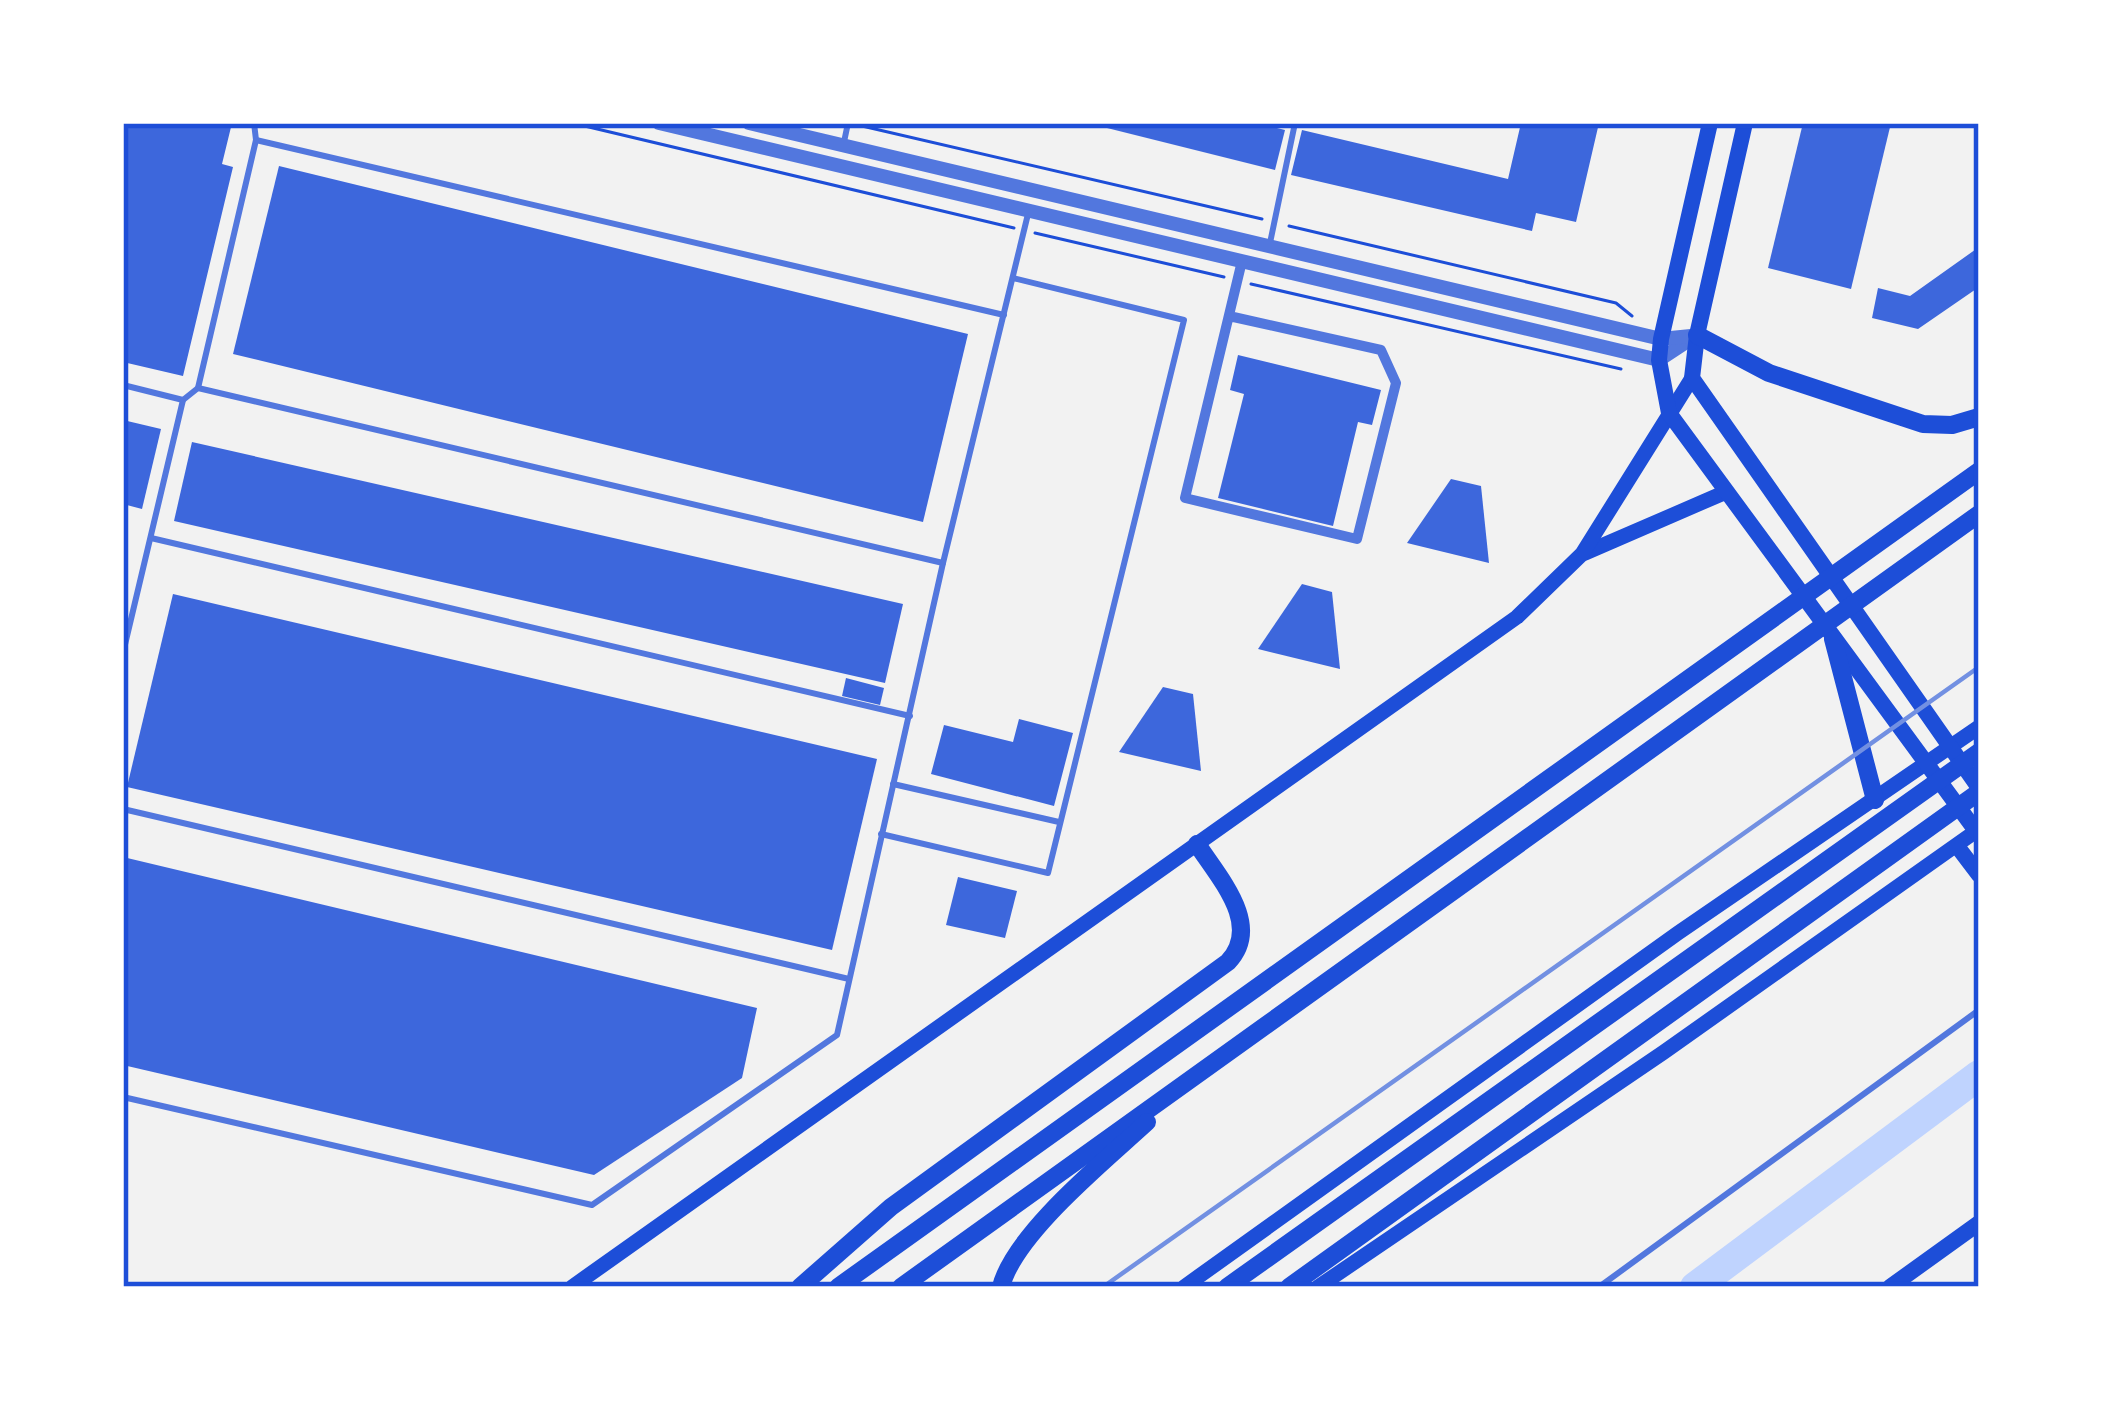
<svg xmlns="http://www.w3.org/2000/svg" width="2102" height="1410" font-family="'PT Sans Narrow',sans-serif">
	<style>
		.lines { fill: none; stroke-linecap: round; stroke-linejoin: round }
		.river { stroke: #bfd3fe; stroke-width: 30 }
		.building { fill: #3d67dc }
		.path { stroke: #1d4ed8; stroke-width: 3 }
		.service { stroke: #5277de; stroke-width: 6 }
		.minor { stroke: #5277de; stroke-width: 10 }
		.tertiary { stroke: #5277de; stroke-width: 14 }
		.secondary { stroke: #1d4ed8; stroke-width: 15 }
		.primary { stroke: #1d4ed8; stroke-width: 16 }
		.trunk { stroke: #1d4ed8; stroke-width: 18 }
		.motorway { stroke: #1d4ed8; stroke-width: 18 }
		.rail { stroke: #7290e2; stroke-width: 4.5 }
		.neatline { fill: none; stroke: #1d4ed8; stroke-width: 4.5 }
	</style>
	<rect width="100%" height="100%" fill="#f2f2f2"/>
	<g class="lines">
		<polyline class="river" points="1695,1287 1979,1075"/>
	</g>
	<g class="building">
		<polygon points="123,123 232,123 222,164 233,167 183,376 123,362"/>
		<polygon points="1087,123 1257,123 1285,130 1275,170"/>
		<polygon points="1521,123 1599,123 1576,222 1536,213 1532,231 1291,175 1302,130 1508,179"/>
		<polygon points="1803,123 1891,123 1851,289 1768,268"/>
		<polygon points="279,166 968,334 923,522 233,354"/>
		<polygon points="1979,247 1979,287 1918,329 1872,318 1878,288 1910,296"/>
		<polygon points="1238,355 1381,390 1372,425 1358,422 1333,526 1218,498 1244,394 1230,390"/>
		<polygon points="123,420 161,429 142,509 123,504"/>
		<polygon points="192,442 903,604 885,683 174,521"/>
		<polygon points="1451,479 1481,486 1489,563 1407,543"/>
		<polygon points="1302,584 1332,592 1340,669 1258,649"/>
		<polygon points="173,594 877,759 832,950 127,787"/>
		<polygon points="846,678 884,688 880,705 842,696"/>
		<polygon points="1163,687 1193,694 1201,771 1119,752"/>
		<polygon points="1019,719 1073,733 1054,806 931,774 944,725 1013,742"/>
		<polygon points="123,857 757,1008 742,1078 594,1175 123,1065"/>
		<polygon points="958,877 1017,891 1005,938 946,925"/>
	</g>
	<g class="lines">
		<g class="path">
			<polyline points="572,123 1014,228"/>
			<polyline points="862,126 1262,219"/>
			<polyline points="1289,226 1616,303 1632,316"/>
			<polyline points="1035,233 1224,277"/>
			<polyline points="1251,284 1621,369"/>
		</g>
		<g class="service">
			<polyline points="256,140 1004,315"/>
			<polyline points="844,142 848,123"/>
			<polyline points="1270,243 1295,123"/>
			<polyline points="123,385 183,400"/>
			<polyline points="198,388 943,563"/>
			<polyline points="151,538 910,716"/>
			<polyline points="123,653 183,400 198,388 256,140 254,123"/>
			<polyline points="893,784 1059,822"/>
			<polyline points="123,809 849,979"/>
			<polyline points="881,834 1048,873 1184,320 1013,278"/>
			<polyline points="123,1097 592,1205 837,1035 943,563 1028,214"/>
			<polyline points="1599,1287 1979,1010"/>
		</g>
		<polyline class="minor" points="1229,316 1381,350 1396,383 1357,539 1185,498 1242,261"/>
		<g class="tertiary">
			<polyline points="659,123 1659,360 1697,335"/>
			<polyline points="749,123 1661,339 1691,336"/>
		</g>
		<g class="secondary">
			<polyline points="1585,553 1726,492"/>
			<polyline points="572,1287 1517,617 1582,554 1692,378"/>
			<polyline points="1184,1287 1678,933 1979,727"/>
			<polyline points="1318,1287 1664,1052 1979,829"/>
		</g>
		<g class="primary">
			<polyline points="1710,123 1661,339 1659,360 1669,413 1979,835"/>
			<polyline points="1745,123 1697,335 1692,378 1979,788"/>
			<polyline points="1957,846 1979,875"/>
			<polyline points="1890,1287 1979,1223"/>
		</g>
		<g class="trunk">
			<polyline points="1833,639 1875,800"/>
			<polyline points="1227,1287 1979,752"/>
			<polyline points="1289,1287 1979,792"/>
		</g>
		<g class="motorway">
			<polyline points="1697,335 1769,373 1923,424 1952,425 1979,417"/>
			<path d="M800,1287l91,-80 337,-245c35,-37 -9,-84 -31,-118"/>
			<polyline points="838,1287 1979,471"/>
			<polyline points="901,1287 1979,514"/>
			<path d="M1001,1287c13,-53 105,-127 146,-165"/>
		</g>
		<polyline class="rail" points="1103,1287 1979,667"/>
	</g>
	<rect width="2102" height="1410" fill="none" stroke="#ffffff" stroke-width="252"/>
	<rect x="126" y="126" width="1850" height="1158" class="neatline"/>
</svg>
